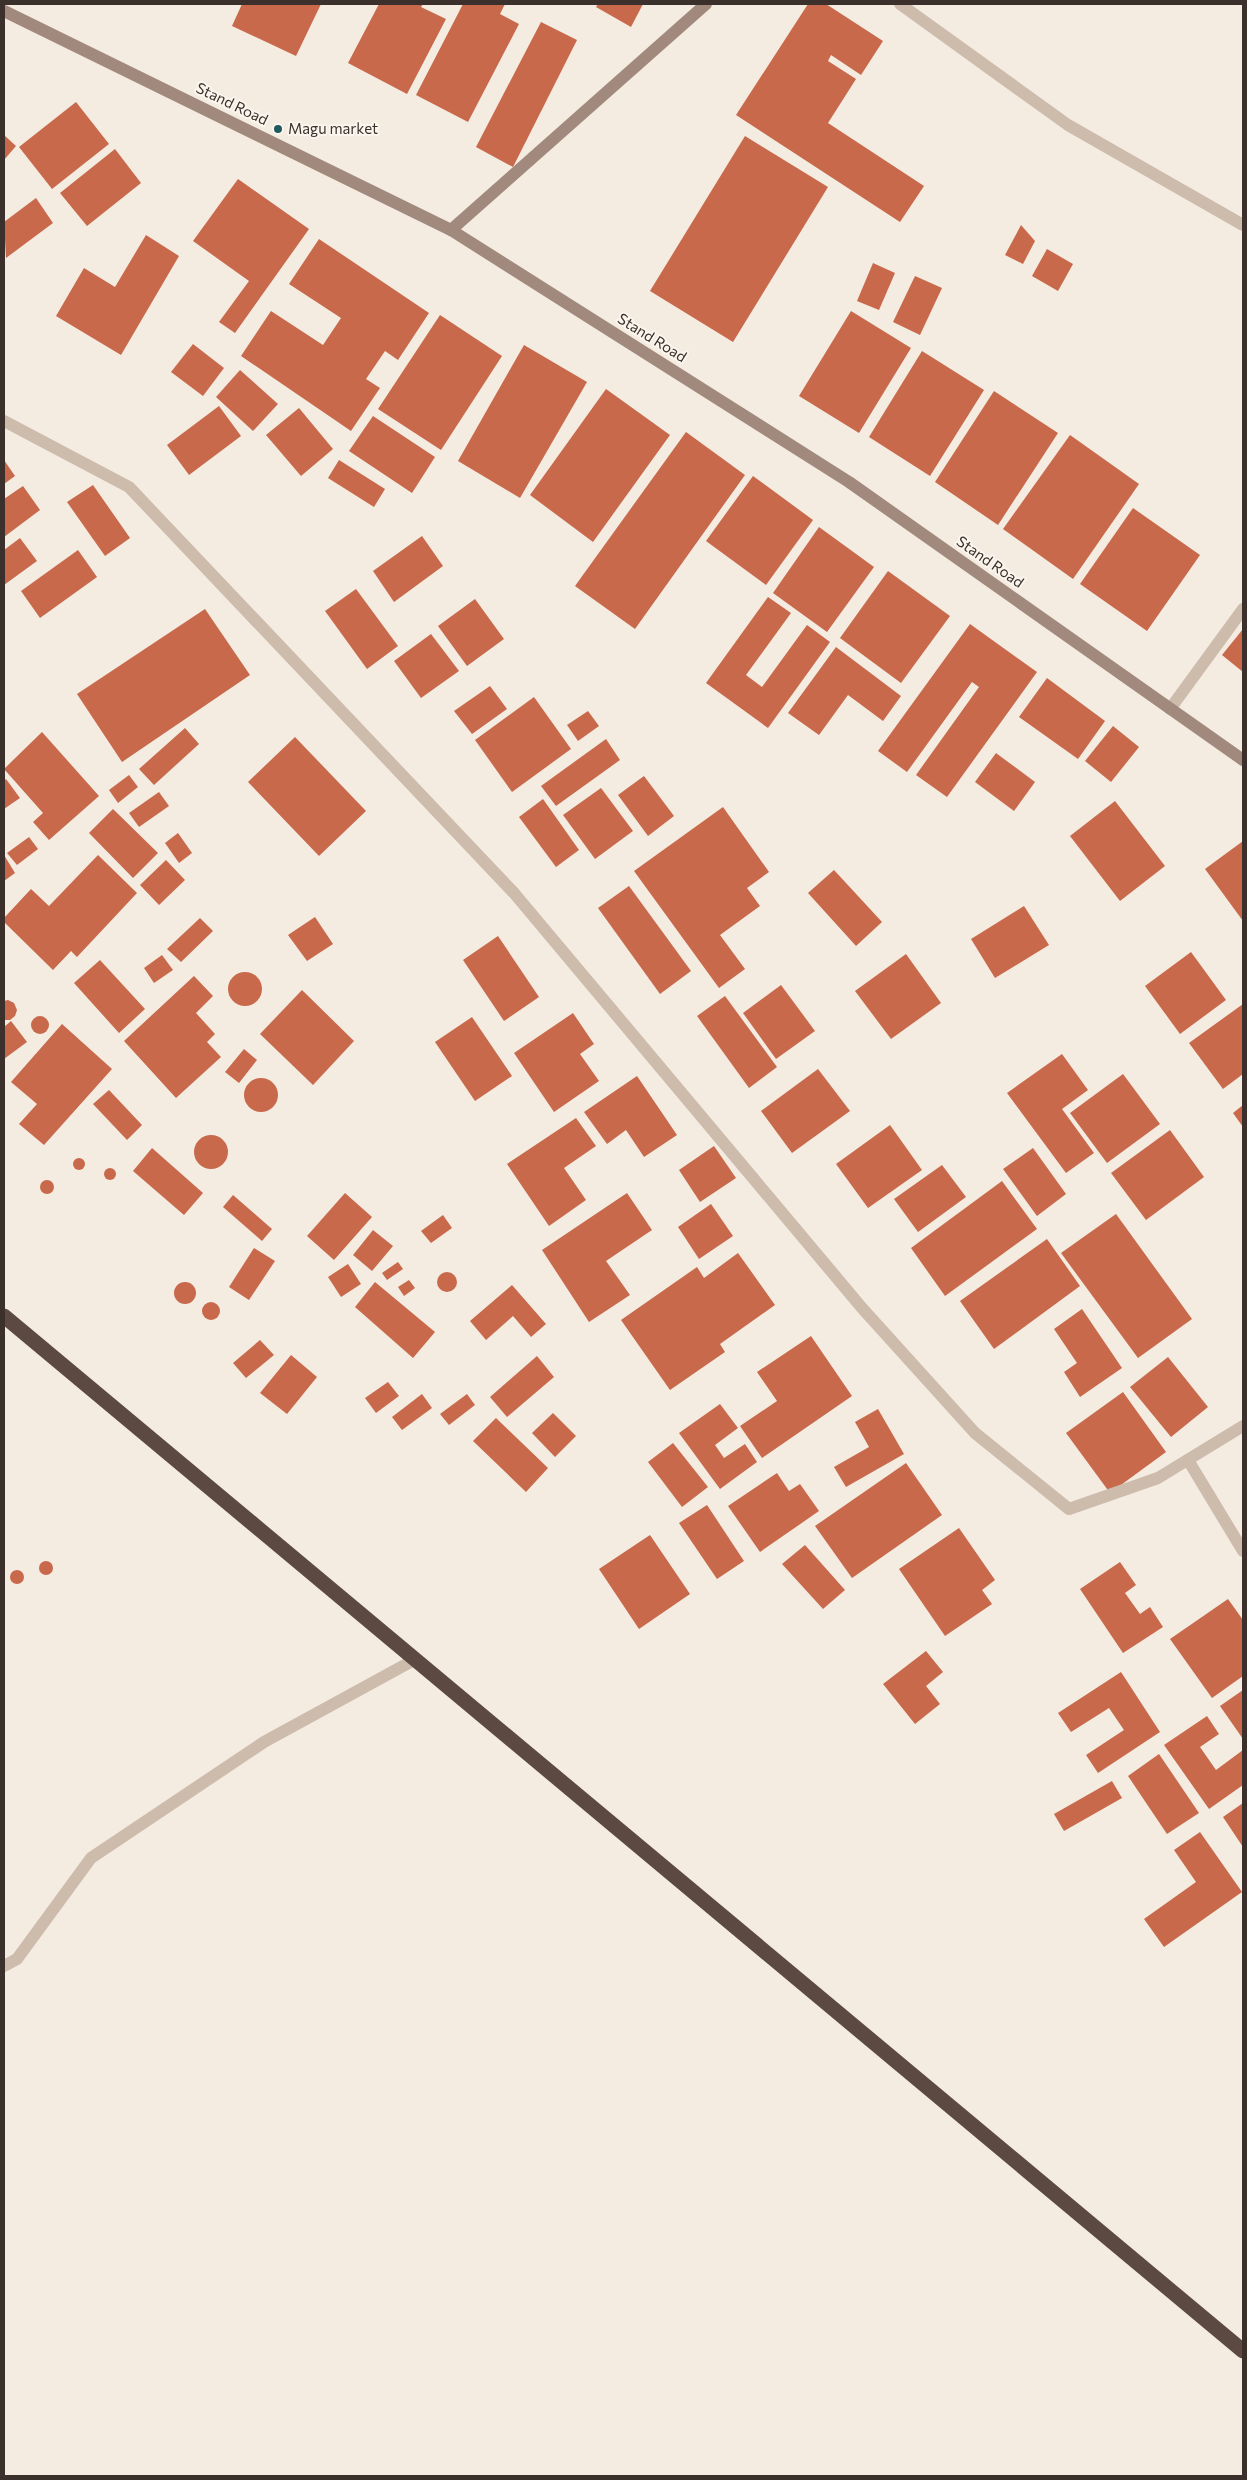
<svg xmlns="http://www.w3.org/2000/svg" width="1247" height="2480" font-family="Commissioner,sans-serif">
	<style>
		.building { fill: #c8694b }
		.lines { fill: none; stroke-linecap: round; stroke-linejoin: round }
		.street { stroke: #cdbbac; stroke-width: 12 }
		.secondary { stroke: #a18a7d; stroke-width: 12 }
		.highway { stroke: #5c4a42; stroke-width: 15 }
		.poi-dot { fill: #1f5a5e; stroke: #fbf5ee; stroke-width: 2 }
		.labels { text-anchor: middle; stroke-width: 4; stroke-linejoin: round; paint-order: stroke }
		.street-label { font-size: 15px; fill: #3b302b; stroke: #fbf5ee }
		.poi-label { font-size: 15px; fill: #3b302b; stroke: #fbf5ee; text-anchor: start }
	</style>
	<rect width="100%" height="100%" fill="#f4ebe1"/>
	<g class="building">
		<polygon points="242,4 321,4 296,56 232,26"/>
		<polygon points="379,4 423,4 421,7 446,19 407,94 348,63"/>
		<polygon points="463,4 505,4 500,14 519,24 468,122 416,95"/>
		<polygon points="598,4 643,4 631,27 596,7"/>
		<polygon points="808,4 826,4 883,41 861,75 831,55 828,61 856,79 828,123 924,186 900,222 736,115"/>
		<polygon points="541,22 577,40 513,167 476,147"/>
		<polygon points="76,102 109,144 52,189 19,147"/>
		<polygon points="4,135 16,146 4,160"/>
		<polygon points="745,136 828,187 733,342 650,291"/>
		<polygon points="115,149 141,183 87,226 60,193"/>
		<polygon points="238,179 309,229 235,333 219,322 249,281 193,241"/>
		<polygon points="36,198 53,223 6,258 4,222"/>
		<polygon points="1021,225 1035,241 1023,264 1005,255"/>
		<polygon points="146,235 179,256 121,355 56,316 84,268 115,287"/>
		<polygon points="319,239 429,313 398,360 385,351 366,379 380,388 351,431 241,356 271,311 323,345 341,318 289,284"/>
		<polygon points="1047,249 1073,264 1058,291 1032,276"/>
		<polygon points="873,263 895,273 879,310 857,301"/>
		<polygon points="915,276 942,288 920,335 893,322"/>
		<polygon points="851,311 911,348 859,433 799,396"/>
		<polygon points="440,315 502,356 441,450 378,409"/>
		<polygon points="193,344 224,368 203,396 171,372"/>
		<polygon points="524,345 587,382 520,498 458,461"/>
		<polygon points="922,351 984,390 930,476 869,437"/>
		<polygon points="240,370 278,404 253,431 216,397"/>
		<polygon points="606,389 670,435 593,542 530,495"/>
		<polygon points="994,391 1058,433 998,525 935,482"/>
		<polygon points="219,406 241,436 189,475 167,445"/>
		<polygon points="299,408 333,449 301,476 266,435"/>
		<polygon points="373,416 435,457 412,493 349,451"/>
		<polygon points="686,432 745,475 635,629 575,586"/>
		<polygon points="1070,435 1139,484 1073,579 1003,529"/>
		<polygon points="4,460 15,476 4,484"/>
		<polygon points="339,460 385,489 374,507 328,478"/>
		<polygon points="753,476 813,520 766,585 706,541"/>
		<polygon points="93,485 130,538 105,556 67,502"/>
		<polygon points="23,486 40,510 4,537 4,499"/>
		<polygon points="1133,508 1200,555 1147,631 1080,584"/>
		<polygon points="819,527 874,567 827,632 773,593"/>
		<polygon points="422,536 443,566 394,602 373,571"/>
		<polygon points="20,538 37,561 4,585 4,550"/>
		<polygon points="78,550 97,577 40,618 21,591"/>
		<polygon points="888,571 950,616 901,683 840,638"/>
		<polygon points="356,589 398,646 367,669 325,611"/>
		<polygon points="768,597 791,613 746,675 762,687 807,625 830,642 768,728 706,683"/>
		<polygon points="475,599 504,639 467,666 438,626"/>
		<polygon points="205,609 250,675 122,762 77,694"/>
		<polygon points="970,624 1037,672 947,797 916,775 979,687 972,682 907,772 878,751"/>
		<polygon points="1243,629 1243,672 1222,655"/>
		<polygon points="431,634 459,671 421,698 394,661"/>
		<polygon points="836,647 901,696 883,721 848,695 819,735 788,713"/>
		<polygon points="1047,678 1105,721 1078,759 1019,717"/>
		<polygon points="490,686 507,709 472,734 454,711"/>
		<polygon points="534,697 571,749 512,792 475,740"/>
		<polygon points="588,711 599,726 578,741 567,725"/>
		<polygon points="1113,726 1139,747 1111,782 1085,761"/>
		<polygon points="185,728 199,744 154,785 139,769"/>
		<polygon points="42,732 99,796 49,840 33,822 43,813 4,769"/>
		<polygon points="295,737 366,811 319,856 248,782"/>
		<polygon points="606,739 620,760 556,806 541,786"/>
		<polygon points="996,753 1035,782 1014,811 975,782"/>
		<polygon points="129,775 138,787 118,803 109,790"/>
		<polygon points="644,776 674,816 648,836 618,795"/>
		<polygon points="6,779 20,798 4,809 4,781"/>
		<polygon points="601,788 633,831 595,859 563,815"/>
		<polygon points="159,792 169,806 139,827 129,813"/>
		<polygon points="543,799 579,850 556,867 519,817"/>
		<polygon points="1115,801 1165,866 1120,901 1070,836"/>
		<polygon points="723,807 769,872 747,888 760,906 720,935 745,969 719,988 634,871"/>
		<polygon points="113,809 158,853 133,878 89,833"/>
		<polygon points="178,833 192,853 179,863 165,843"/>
		<polygon points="29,837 38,849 17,865 7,853"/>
		<polygon points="1243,841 1243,921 1205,869"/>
		<polygon points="4,855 15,873 4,881"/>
		<polygon points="98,855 137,893 77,957 71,951 53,970 4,922 4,918 31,889 49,906"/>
		<polygon points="166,860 185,880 159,905 140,885"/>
		<polygon points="834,870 882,922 856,946 808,893"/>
		<polygon points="629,886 691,971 660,994 598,908"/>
		<polygon points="1024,906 1049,945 995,978 971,939"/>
		<polygon points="315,917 333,944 307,961 288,935"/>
		<polygon points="200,918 213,931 181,962 167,949"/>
		<polygon points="498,936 539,997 504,1021 463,960"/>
		<polygon points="1191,952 1226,1000 1180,1034 1145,986"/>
		<polygon points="906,954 941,1003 891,1039 855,991"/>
		<polygon points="162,955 173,970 154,983 144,968"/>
		<polygon points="100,960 145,1009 119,1033 74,983"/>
		<circle cx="245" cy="989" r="17"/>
		<polygon points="194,976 213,996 196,1013 215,1034 207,1042 221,1057 176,1098 124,1041"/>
		<polygon points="781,985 815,1031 776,1059 743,1013"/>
		<polygon points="302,990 354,1041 313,1085 260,1034"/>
		<polygon points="725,996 777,1067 749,1088 697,1016"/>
		<polygon points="8,1000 14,1003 17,1010 15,1016 10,1020 4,1020 4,1001"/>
		<polygon points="1243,1004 1243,1074 1223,1089 1189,1043"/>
		<polygon points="573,1013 594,1044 580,1054 599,1081 554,1112 514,1053"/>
		<circle cx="40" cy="1025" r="9"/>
		<polygon points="472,1017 512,1076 475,1101 435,1042"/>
		<polygon points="11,1021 27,1042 4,1059 4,1027"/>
		<polygon points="62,1024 112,1069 44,1145 19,1124 37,1104 11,1082"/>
		<polygon points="244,1049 257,1060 239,1083 225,1072"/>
		<polygon points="1062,1054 1088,1090 1062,1109 1094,1153 1066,1173 1007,1093"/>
		<polygon points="818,1069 850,1111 792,1153 761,1111"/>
		<polygon points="1123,1074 1160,1124 1107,1163 1070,1113"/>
		<polygon points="637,1076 677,1135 644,1157 626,1130 607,1144 584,1112"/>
		<circle cx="261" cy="1095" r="17"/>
		<polygon points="109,1090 142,1125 127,1140 93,1104"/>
		<polygon points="1243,1105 1243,1127 1233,1113"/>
		<polygon points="576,1118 596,1146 564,1168 586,1200 549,1226 507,1164"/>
		<polygon points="890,1125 922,1170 868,1208 836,1164"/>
		<polygon points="1170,1130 1204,1177 1146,1220 1111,1173"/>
		<circle cx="211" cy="1152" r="17"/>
		<polygon points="714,1146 736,1178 700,1202 679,1170"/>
		<polygon points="152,1148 203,1193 184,1215 133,1171"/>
		<polygon points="1033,1148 1066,1194 1037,1216 1003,1169"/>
		<circle cx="79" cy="1164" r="6"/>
		<polygon points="942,1165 966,1197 918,1232 894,1199"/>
		<circle cx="110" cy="1174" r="6"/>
		<circle cx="47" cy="1187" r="7"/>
		<polygon points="1002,1181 1037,1229 945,1296 911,1248"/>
		<polygon points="345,1193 372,1217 334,1260 307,1236"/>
		<polygon points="627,1193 652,1230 606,1261 630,1295 589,1322 542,1250"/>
		<polygon points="233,1195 272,1229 262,1241 223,1207"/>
		<polygon points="711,1204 733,1236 699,1259 678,1227"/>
		<polygon points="1116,1214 1192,1319 1138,1358 1061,1253"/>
		<polygon points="443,1215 452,1228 431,1243 421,1231"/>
		<polygon points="373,1230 393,1246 372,1271 353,1255"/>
		<polygon points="1047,1239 1080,1286 994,1349 960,1301"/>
		<polygon points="254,1248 275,1261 249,1300 229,1287"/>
		<polygon points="738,1253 775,1305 720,1344 725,1352 670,1390 621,1320 697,1267 704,1278"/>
		<polygon points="398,1262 403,1269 387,1280 382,1273"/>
		<polygon points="348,1264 361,1284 341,1297 328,1277"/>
		<circle cx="447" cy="1282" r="10"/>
		<polygon points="409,1280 415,1288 404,1296 398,1287"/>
		<circle cx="185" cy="1293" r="11"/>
		<polygon points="375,1282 435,1332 413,1358 355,1307"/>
		<polygon points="512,1285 546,1324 531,1337 513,1316 486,1340 470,1321"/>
		<circle cx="211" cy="1311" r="9"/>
		<polygon points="1082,1309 1122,1368 1080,1397 1064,1372 1077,1363 1054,1329"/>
		<polygon points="811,1336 852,1396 762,1458 740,1426 777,1401 757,1372"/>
		<polygon points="260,1340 274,1355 246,1378 233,1363"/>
		<polygon points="291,1355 317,1377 287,1414 260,1393"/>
		<polygon points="537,1356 554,1377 507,1417 490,1397"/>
		<polygon points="1168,1357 1208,1407 1171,1437 1130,1387"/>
		<polygon points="388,1382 399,1396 376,1413 365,1398"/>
		<polygon points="1123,1392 1166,1452 1110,1493 1066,1433"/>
		<polygon points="422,1394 432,1408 402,1430 392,1417"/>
		<polygon points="467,1394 475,1405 449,1425 440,1414"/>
		<polygon points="720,1404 738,1428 715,1445 724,1458 745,1444 757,1462 720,1489 679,1433"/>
		<polygon points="878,1409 904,1454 846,1487 834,1467 869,1447 855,1422"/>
		<polygon points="553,1413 576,1436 555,1457 532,1433"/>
		<polygon points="496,1418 548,1468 526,1492 473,1441"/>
		<polygon points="673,1443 708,1487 682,1507 648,1462"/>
		<polygon points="906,1463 942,1515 852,1578 815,1526"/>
		<polygon points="777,1473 789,1491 800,1484 819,1511 760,1552 728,1506"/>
		<polygon points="707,1505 744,1561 717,1579 679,1523"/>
		<polygon points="959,1528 995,1580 982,1590 992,1604 945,1636 899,1569"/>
		<polygon points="650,1535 690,1594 639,1629 599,1569"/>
		<polygon points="805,1545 845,1590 823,1609 782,1564"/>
		<circle cx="46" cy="1568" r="7"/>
		<polygon points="1120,1562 1136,1585 1125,1593 1140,1614 1150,1607 1163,1627 1123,1653 1080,1589"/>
		<circle cx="17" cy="1577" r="7"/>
		<polygon points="1228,1599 1243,1620 1243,1676 1212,1698 1170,1639"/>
		<polygon points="926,1651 943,1672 926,1686 940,1704 915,1724 883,1684"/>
		<polygon points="1121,1672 1160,1732 1098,1773 1086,1755 1124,1730 1109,1708 1071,1732 1058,1713"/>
		<polygon points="1243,1690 1243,1739 1220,1706"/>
		<polygon points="1207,1716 1219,1734 1200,1747 1216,1770 1243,1750 1243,1785 1209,1809 1164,1745"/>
		<polygon points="1159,1754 1199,1813 1167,1834 1128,1776"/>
		<polygon points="1112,1781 1122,1798 1064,1831 1054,1814"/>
		<polygon points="1243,1803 1243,1847 1223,1817"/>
		<polygon points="1200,1832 1242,1892 1164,1947 1144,1919 1196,1882 1174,1850"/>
	</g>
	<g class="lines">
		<g class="street">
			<polyline points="900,4 1068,125 1243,225"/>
			<polyline points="4,421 129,487 514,893 862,1308 975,1433 1069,1509 1158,1478 1243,1426"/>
			<polyline points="1170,709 1243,609"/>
			<polyline points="1188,1460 1243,1551"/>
			<polyline points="4,1966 17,1959 91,1858 264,1742 414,1660"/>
		</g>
		<g class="secondary">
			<polyline points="4,11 451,230 849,482 1243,760"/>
			<polyline points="451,230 706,4"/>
		</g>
		<polyline class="highway" points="4,1316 1243,2351"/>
	</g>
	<circle class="poi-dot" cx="278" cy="129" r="5"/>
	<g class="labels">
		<g class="street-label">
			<text transform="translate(232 104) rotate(26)" y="5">Stand Road</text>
			<text transform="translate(652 338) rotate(32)" y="5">Stand Road</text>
			<text transform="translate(990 562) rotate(35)" y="5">Stand Road</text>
		</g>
		<g class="poi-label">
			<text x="288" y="134">Magu market</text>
		</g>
	</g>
	<rect width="1247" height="2480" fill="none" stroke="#3b302b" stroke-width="10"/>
</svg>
